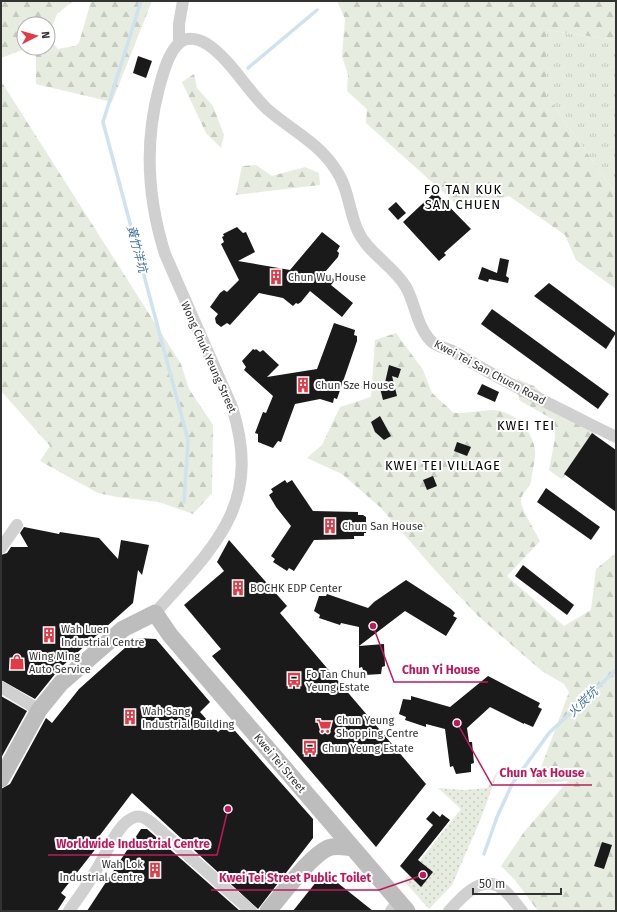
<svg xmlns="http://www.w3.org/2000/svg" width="617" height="912" font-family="'Fira Sans','Noto Sans TC',sans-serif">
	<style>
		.grass { fill: url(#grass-tufts) }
		.forest { fill: url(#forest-firs) }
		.garden { fill: url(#garden-dots) }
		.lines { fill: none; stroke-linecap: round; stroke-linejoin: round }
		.stream { stroke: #cfe2ee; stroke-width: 3.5 }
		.building { fill: #1a1a1a }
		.street { stroke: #d0d0d0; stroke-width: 12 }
		.secondary { stroke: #bdbdbd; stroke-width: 17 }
		.labels { text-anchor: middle; stroke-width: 4; stroke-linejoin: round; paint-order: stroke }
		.poi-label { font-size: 11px; fill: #333; stroke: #fff; text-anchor: start }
		.street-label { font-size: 11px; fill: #333; stroke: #fff }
		.water-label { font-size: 12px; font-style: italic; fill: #3f7597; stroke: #fff }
		.quarter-label { font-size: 13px; letter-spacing: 1px; fill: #000; stroke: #fff }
		.leader { fill: none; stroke: #c2185b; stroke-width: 1.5 }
		.callout-dot { fill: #c2185b; stroke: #fff; stroke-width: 1.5 }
		.callout-label { font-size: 12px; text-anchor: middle; font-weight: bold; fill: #c2185b; stroke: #fff; stroke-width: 4; stroke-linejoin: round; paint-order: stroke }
	</style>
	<defs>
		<pattern id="grass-tufts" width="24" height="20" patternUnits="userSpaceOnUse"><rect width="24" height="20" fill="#e6ecdf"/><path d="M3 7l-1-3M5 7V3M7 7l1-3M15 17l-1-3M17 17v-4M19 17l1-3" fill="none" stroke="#c6cbc0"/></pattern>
		<pattern id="forest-firs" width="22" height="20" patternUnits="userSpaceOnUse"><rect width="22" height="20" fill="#e6ecdf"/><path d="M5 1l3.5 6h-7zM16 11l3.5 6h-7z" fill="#c6cbc0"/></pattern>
		<pattern id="garden-dots" width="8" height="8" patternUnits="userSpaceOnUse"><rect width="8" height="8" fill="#e6ecdf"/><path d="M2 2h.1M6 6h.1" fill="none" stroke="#c6cbc0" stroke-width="1.8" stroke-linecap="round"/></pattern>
	</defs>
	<rect width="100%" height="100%" fill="#fff"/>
	<polygon class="grass" points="546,30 616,40 616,194 546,95"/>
	<g class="forest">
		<polygon points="1,1 73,1 57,14 48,36 48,24 24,24 24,48 27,48 1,58"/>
		<polygon points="91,1 152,1 112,102 36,84 36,48 48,48 48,38 58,49 75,46 79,43"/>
		<polygon points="337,1 616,1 616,40 546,30 546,95 616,194 616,289 576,260 565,235 509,196 462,209 366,123 367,109 347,91 348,75 342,56 345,19"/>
		<polygon points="194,74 197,88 213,106 224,135 221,148 206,133 182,82"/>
		<polygon points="1,81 181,364 189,389 213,425 212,493 193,514 159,502 117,497 98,493 40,461 50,446 1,391"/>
		<polygon points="256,165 272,176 305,167 319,173 320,185 236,195 242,166"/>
		<path d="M396,333l27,37 9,23 22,20c13,0 25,-2 37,-3 22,0 41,19 44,40 1,9 -3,22 -4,31 -1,8 -11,12 -10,21 1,8 15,31 19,39l-33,35 57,50 27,-16 5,-41 20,-16v358h-78l-23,-31 -14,-14 23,-34 44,-51 -33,3 34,-92 -5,-8 -22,-13 -64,-55 -44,-47 -53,-61 -39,-34 -35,-16 15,-13 18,-38 31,-10 4,-57z"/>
		<polygon points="517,379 534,386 568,418 597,432 576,465 561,479 549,470 555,438 554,420 519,400"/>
	</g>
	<polygon class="garden" points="499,769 479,823 452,885 429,909 404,881 461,809 438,788 464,790 487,788"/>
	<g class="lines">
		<g class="stream">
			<polyline points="141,1 103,122 188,440 184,502"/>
			<polyline points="248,68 317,10"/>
			<polyline points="484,854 497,817 512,784 549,733 616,670"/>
		</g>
	</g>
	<g class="building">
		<polygon points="138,56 152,61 146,78 133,73"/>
		<polygon points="435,192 471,229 444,253 446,255 439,261 403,222"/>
		<polygon points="396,202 406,213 398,220 388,209"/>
		<polygon points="237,227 243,233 246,232 255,252 238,261 290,270 322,232 340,246 337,251 339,253 338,257 325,272 335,280 331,285 353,303 342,317 310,291 301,302 298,304 296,303 293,306 283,298 259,293 230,325 227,323 221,327 216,323 215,318 218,314 210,307 220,293 224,290 227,292 239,280 221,244 224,242 222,237 224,236 223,234"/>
		<polygon points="500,258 509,260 506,276 509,278 508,283 489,279 488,282 478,279 482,267 497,273"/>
		<polygon points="549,283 616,333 606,349 534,296"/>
		<polygon points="492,309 609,394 598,409 481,324"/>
		<polygon points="334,323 355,330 354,335 357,336 357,341 337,399 334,398 333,403 320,399 295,404 281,442 278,441 273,448 258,442 258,434 255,433 263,412 266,413 273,396 244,370 246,367 242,361 253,349 255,350 256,349 260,352 263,350 279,365 267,377 317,369"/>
		<polygon points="389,365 401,369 398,378 392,376 397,396 383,400 380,388 384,387"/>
		<polygon points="482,384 499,392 495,402 477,394"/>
		<polygon points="380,416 391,436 384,440 375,432 371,422"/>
		<polygon points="592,433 616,450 616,512 564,474"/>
		<polygon points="457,442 471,447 467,456 454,451"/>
		<polygon points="433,476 437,486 427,490 423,480"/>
		<polygon points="285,480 287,483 292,480 313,511 358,512 358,515 363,515 366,517 366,533 364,533 364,536 354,536 354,539 314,540 294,571 289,568 287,571 273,562 275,559 271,556 291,526 276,507 269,495 273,492 271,489"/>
		<polygon points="546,488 600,527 591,540 537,502"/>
		<polygon points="24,527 59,534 60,532 99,538 118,559 121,540 149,545 142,575 138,570 133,603 60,668 35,699 1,680 1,555 7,553 11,547 28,547 20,533"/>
		<polygon points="229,540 287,606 280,613 426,784 376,847 212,656 221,649 184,605 224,571 217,562"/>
		<polygon points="523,565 574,605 567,615 515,576"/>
		<polygon points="406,580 451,609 455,613 453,616 457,618 446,636 405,611 359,646 384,644 385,666 382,667 381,674 365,675 362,667 359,668 359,627 341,623 340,625 319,618 320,615 314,611 319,596 326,596 327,594 368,608 374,602"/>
		<polygon points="136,638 156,639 210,702 200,712 218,732 228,723 313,819 313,838 258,909 132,793 97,839 101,842 61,893 66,897 57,911 1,911 1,789 10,784 46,718 52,723 79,689"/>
		<polygon points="488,676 540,703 538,707 542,709 533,727 524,723 524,724 490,707 467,728 469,742 472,742 474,763 471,764 471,772 456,774 453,766 450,767 445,729 426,724 426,727 405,720 406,717 399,714 403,699 411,700 411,696 450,707"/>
		<polygon points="1,696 27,711 1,758"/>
		<polygon points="433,811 440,817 442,814 450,820 418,860 433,872 421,887 400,866 433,825 426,819"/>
		<polygon points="141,829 147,829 240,911 87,911"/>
		<polygon points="602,842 612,845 604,869 594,866"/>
		<polygon points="324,872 373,911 293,911"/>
	</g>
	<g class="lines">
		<g class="street">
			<polyline points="179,43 179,24 183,1"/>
			<polyline points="1,548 17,525"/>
			<path d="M155,613c60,-67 108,-109 77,-206l-67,-153c-17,-54 -21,-110 -6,-166 4,-14 11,-45 28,-49 7,-1 15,2 20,5 24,16 39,45 60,65 24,21 51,33 69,61 12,17 13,40 21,59 10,24 36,36 49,58 9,16 11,39 24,53 7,8 17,7 26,13 51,31 106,57 160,84"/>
			<polyline points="1,687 39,710"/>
			<path d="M69,911c9,-13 18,-25 26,-39 10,-14 22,-50 40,-55 6,-2 12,2 17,6l99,88"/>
			<polyline points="391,911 398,901"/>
			<path d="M449,911c11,-12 30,-35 49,-25 10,5 17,17 24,25"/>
		</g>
		<g class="secondary">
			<polyline points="1,779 39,710 61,683 123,629 155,613 170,635 407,911"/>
			<path d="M268,911c14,-16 42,-55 60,-63 8,-3 16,-1 24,0"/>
		</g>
	</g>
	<defs>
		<g id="building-bare" transform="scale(1.2)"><path d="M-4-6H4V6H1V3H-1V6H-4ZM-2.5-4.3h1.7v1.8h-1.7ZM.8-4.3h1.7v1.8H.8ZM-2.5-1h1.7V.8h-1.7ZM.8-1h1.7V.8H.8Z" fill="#e63946" stroke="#fff" stroke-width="2.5" paint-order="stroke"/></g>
		<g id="shop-bare" transform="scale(1.2)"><path d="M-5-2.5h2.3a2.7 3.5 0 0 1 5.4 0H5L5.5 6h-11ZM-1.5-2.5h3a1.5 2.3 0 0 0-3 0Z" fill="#e63946" stroke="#fff" stroke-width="2.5" paint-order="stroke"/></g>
		<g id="bus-bare" transform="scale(1.2)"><path d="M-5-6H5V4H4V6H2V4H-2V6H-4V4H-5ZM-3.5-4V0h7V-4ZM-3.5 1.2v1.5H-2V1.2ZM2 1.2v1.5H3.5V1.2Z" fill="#e63946" stroke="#fff" stroke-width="2.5" paint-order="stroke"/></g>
		<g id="supermarket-bare" transform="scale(1.2)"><path d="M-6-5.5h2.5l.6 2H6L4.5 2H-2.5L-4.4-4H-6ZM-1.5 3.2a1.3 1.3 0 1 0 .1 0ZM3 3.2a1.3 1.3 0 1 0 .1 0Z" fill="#e63946" stroke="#fff" stroke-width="2.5" paint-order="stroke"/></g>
	</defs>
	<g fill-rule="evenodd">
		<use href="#building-bare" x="276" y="277"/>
		<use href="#building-bare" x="303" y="385"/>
		<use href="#building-bare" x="330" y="526"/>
		<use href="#building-bare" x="238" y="588"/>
		<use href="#building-bare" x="49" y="635"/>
		<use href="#shop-bare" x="17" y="662"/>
		<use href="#bus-bare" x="294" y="680"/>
		<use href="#building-bare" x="130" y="717"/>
		<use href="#supermarket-bare" x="324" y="726"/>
		<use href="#bus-bare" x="310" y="748"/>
		<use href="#building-bare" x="155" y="870"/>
	</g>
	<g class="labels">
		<g class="poi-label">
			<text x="288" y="281">Chun Wu House</text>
			<text x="315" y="389">Chun Sze House</text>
			<text x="342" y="530">Chun San House</text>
			<text x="250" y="592">BOCHK EDP Center</text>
			<text x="61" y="633">Wah Luen<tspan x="61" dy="13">Industrial Centre</tspan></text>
			<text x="29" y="660">Wing Ming<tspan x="29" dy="13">Auto Service</tspan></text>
			<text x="306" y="678">Fo Tan Chun<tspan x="306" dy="13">Yeung Estate</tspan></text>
			<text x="142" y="715">Wah Sang<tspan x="142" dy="13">Industrial Building</tspan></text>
			<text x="336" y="724">Chun Yeung<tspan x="336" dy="13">Shopping Centre</tspan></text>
			<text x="322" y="752">Chun Yeung Estate</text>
			<text x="143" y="868" text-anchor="end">Wah Lok<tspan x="143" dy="13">Industrial Centre</tspan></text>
		</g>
		<g class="street-label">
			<text transform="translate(209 357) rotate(66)" y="4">Wong Chuk Yeung Street</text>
			<text transform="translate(490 372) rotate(28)" y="4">Kwei Tei San Chuen Road</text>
			<text transform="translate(280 763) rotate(50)" y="4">Kwei Tei Street</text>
		</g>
		<g class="water-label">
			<text transform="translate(137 249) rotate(75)" y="4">黃竹洋坑</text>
			<text transform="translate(583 702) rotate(-44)" y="4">火炭坑</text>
		</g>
		<g class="quarter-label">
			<text x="463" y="194">FO TAN KUK<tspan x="463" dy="15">SAN CHUEN</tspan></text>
			<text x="526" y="430">KWEI TEI</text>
			<text x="443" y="470">KWEI TEI VILLAGE</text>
		</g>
	</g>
	<path class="leader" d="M373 626L394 682H488M457 723L492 785H592M228 809L217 855H48M423 875L379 890H211"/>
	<g class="callout-dot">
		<circle cx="373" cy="626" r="4"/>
		<circle cx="457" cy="723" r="4"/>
		<circle cx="228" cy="809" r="4"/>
		<circle cx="423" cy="875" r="4"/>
	</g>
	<g class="callout-label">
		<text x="441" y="674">Chun Yi House</text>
		<text x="542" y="777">Chun Yat House</text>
		<text x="133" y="848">Worldwide Industrial Centre</text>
		<text x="295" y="882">Kwei Tei Street Public Toilet</text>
	</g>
	<rect width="617" height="912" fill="none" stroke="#333333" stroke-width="4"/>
	<g transform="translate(36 36) rotate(84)"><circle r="19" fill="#ffffff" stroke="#adadad"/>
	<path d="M0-3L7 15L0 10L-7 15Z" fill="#e63946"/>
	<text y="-6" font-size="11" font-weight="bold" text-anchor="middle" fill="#333333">N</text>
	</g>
	<path d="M473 888v6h88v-6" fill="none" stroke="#333333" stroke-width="2"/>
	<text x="479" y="888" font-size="12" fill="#333333" stroke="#ffffff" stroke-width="3" paint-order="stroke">50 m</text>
</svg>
